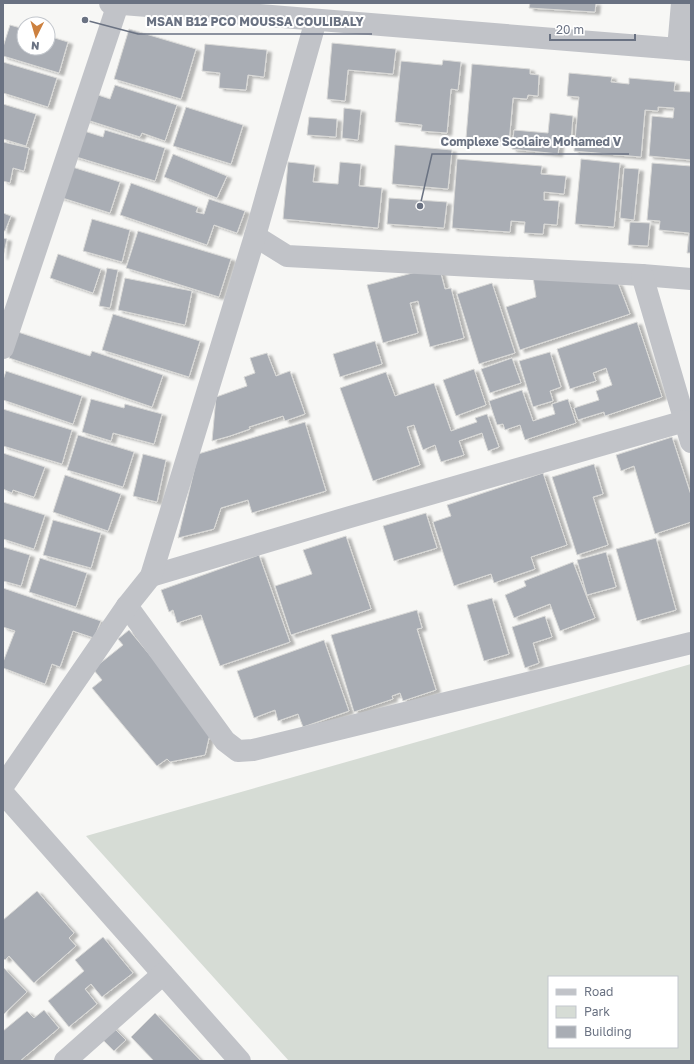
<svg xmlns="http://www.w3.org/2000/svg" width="694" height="1064" font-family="'Golos Text',sans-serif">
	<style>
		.green { fill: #d6dcd5; fill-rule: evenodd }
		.building { fill: #a9adb4; stroke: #d9d9d7; filter: url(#shadow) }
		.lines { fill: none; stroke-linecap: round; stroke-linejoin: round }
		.minor { stroke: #c1c3c8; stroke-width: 22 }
		.leader { fill: none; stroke: #6a7282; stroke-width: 1.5 }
		.callout-dot { fill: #6a7282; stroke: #fff; stroke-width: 1.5 }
		.callout-label { font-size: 12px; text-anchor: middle; font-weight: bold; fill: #6a7282; stroke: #fff; stroke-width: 4; stroke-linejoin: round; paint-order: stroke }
	</style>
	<defs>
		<filter id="shadow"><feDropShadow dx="4.5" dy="2.5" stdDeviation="1" flood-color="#0004"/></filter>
	</defs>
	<rect width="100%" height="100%" fill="#f7f7f5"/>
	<path class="green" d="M691,664v397h-402l-203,-225zM549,977h128v70h-128z"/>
	<g class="building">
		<polygon points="530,3 596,3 595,12 529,8"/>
		<polygon points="10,25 24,29 24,48 48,48 48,36 68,42 59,73 3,56 3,47"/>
		<polygon points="129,29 196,49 181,99 114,79"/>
		<polygon points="332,43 396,49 393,74 348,70 345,101 327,99"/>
		<polygon points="205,44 267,50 264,77 248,75 246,90 219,88 220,73 202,71"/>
		<polygon points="443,60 461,62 458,90 451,89 447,133 421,131 422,125 395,122 401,61 442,65"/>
		<polygon points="3,62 57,78 48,107 3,93"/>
		<polygon points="472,64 530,69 530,74 539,75 538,96 528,95 527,99 513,98 509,143 466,138"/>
		<polygon points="569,73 612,77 611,82 629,84 629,78 675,82 674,91 691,92 691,160 649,156 652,116 673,118 674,108 658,107 658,111 645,110 641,157 574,151 579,97 567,96"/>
		<polygon points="115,85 177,105 165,141 142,133 140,137 84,119 92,93 110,99"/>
		<polygon points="3,104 36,114 26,146 3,139"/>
		<polygon points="186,107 243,125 231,164 173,146"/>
		<polygon points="344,108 361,110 358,140 342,138"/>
		<polygon points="550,113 573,116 571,142 560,140 558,154 512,149 514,130 548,133"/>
		<polygon points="309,117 337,119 336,137 307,135"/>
		<polygon points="81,130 103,137 105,130 165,148 155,181 73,156"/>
		<polygon points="3,142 29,148 24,171 13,168 10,183 3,181"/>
		<polygon points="395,145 452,150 448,189 392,184"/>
		<polygon points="173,154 227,176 217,198 164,177"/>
		<polygon points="457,159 542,166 541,174 566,176 564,194 544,192 544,200 559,201 557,225 544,224 543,234 524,233 525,222 511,221 510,232 452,228"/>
		<polygon points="581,159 620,163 614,227 575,224"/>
		<polygon points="288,162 315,165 313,182 338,184 340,162 361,164 359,186 382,188 378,228 283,219"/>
		<polygon points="652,163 691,166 691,253 687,253 689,233 659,230 660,221 647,220"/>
		<polygon points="66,165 120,182 110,213 56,196"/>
		<polygon points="624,168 639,169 634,220 620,218"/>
		<polygon points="131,183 198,207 196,212 204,214 209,199 245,211 237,233 214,225 207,245 120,215"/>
		<polygon points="389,198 447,202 444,228 387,224"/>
		<polygon points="3,213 11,216 5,231 3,231"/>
		<polygon points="92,219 130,230 122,262 83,251"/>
		<polygon points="630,222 650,223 648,246 628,245"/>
		<polygon points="138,231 231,259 219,297 126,268"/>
		<polygon points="3,238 7,239 3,257"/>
		<polygon points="58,254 101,269 93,293 50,278"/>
		<polygon points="439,266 445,289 451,288 464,338 430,347 418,301 410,303 418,333 383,343 367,285"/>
		<polygon points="107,268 118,270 110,308 99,306"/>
		<polygon points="533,277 618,283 630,314 520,350 506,307 536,297"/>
		<polygon points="125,278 192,291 185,325 118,310"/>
		<polygon points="492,283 515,353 479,364 457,294"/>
		<polygon points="113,314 200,341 189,377 102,350"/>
		<polygon points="637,322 662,397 605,416 604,412 578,420 574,408 599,400 596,391 612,385 606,368 593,373 596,381 570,389 557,349"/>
		<polygon points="18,332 90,356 92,351 163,375 152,407 9,358"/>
		<polygon points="375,341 382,364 340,377 333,354"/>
		<polygon points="550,352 561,387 550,391 553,401 533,407 519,361"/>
		<polygon points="267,353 276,376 290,371 305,414 285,421 283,416 249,427 250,429 230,436 212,441 216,397 247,386 244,377 255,373 250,358"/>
		<polygon points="512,358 521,383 490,393 481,369"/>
		<polygon points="474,369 486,405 456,416 443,380"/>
		<polygon points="6,371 82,396 73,424 3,400 3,380"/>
		<polygon points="386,372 395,396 434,383 451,431 477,422 475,418 487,414 499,447 488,451 482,433 459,441 464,455 441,462 435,445 423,450 414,425 407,427 420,465 373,481 340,388"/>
		<polygon points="522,390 533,421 555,414 552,404 568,399 576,423 525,440 520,425 505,430 503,424 497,425 489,401"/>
		<polygon points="91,399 124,408 125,404 162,414 154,444 113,433 111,441 82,432"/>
		<polygon points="3,409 72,430 62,464 3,446"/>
		<polygon points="305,422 326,491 252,513 248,500 221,508 214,529 178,538 198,454"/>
		<polygon points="78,435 134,452 123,487 67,470"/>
		<polygon points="672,437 691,495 691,522 655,534 634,466 621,471 616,455"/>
		<polygon points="3,453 45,467 34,497 13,490 12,493 3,489"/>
		<polygon points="143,454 166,460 157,502 133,496"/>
		<polygon points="594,464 603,494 593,497 608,545 577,555 552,477"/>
		<polygon points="543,473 567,545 531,557 535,569 494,583 491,574 454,586 433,522 451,516 447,505"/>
		<polygon points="65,475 121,494 108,531 53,512"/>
		<polygon points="3,502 45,515 34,549 3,539"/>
		<polygon points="426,513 437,548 394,561 383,526"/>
		<polygon points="53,520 101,533 91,568 43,555"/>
		<polygon points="346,536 371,609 291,635 275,586 312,574 303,550"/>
		<polygon points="656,538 676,610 637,621 616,549"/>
		<polygon points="3,547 30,555 21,586 3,581"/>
		<polygon points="606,552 616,587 587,595 577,560"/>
		<polygon points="259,555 290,642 220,666 201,615 177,623 173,610 169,612 161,590"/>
		<polygon points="40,558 87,573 76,607 29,592"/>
		<polygon points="573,562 595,618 560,631 550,604 514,618 505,595 526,586 524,581"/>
		<polygon points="3,588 101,621 94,638 73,631 60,667 52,664 45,684 3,668 3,662 15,631 3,627"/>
		<polygon points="492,598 509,654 484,661 467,605"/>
		<polygon points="417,610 422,628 417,629 436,690 403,701 400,693 392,696 393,699 354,712 331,635"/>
		<polygon points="545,616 552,637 533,643 539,663 525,668 512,627"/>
		<polygon points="129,630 213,731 209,738 205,755 170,762 167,759 157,766 92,688 102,680 93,669 123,645 118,639"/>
		<polygon points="324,640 349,711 303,727 298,714 278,721 275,710 254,718 237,671"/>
		<polygon points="37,891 74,933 69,938 76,946 34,983 9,956 5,960 3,958 3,920"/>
		<polygon points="103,937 133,973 102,997 91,984 85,989 97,1004 69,1027 48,1001 84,971 75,960"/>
		<polygon points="3,967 27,992 3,1015"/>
		<polygon points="44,1010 59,1028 20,1061 3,1061 3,1031 27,1011 34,1018"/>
		<polygon points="155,1013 201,1061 154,1061 131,1037"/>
		<polygon points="112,1026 126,1040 114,1051 100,1037"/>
	</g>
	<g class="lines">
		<g class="minor">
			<polyline points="110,3 691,50"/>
			<polyline points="678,49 682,3"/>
			<polyline points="255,236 287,256 642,275 691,279"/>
			<polyline points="642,275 691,442"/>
			<polyline points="3,348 118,4"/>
			<polyline points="151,576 350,517 685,421"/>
			<polyline points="127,606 225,741 238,751 253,750 691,643"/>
			<polyline points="3,786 127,606 151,576 255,236 316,20"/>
			<polyline points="3,793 240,1061"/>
			<polyline points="65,1061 163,974"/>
		</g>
	</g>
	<path class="leader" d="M85 20L138 34H372M420 206L432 154H629"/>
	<g class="callout-dot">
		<circle cx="85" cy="20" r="4"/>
		<circle cx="420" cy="206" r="4"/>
	</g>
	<g class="callout-label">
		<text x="255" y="26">MSAN B12 PCO MOUSSA COULIBALY</text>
		<text x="531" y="146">Complexe Scolaire Mohamed V</text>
	</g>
	<rect width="694" height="1064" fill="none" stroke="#6a7282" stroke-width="8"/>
	<rect x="548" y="976" width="130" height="72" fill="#ffffff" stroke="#c3c7cd"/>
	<rect x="556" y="989" width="20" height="6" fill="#c1c3c8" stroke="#c3c7cd"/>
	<text x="584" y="996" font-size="12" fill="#6a7282">Road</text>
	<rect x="556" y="1006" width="20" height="12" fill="#d6dcd5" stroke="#c3c7cd"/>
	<text x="584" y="1016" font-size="12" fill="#6a7282">Park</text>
	<rect x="556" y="1026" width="20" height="12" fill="#a9adb4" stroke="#c3c7cd"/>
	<text x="584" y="1036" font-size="12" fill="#6a7282">Building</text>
	<g transform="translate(36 36) rotate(185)"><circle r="19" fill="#ffffff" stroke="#c3c7cd"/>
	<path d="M0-3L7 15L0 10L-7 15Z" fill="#cd813f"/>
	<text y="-6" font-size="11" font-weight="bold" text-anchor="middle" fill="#6a7282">N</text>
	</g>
	<path d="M550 34v6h85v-6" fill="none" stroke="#6a7282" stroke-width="2"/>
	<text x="556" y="34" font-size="12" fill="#6a7282" stroke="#ffffff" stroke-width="3" paint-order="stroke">20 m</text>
</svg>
